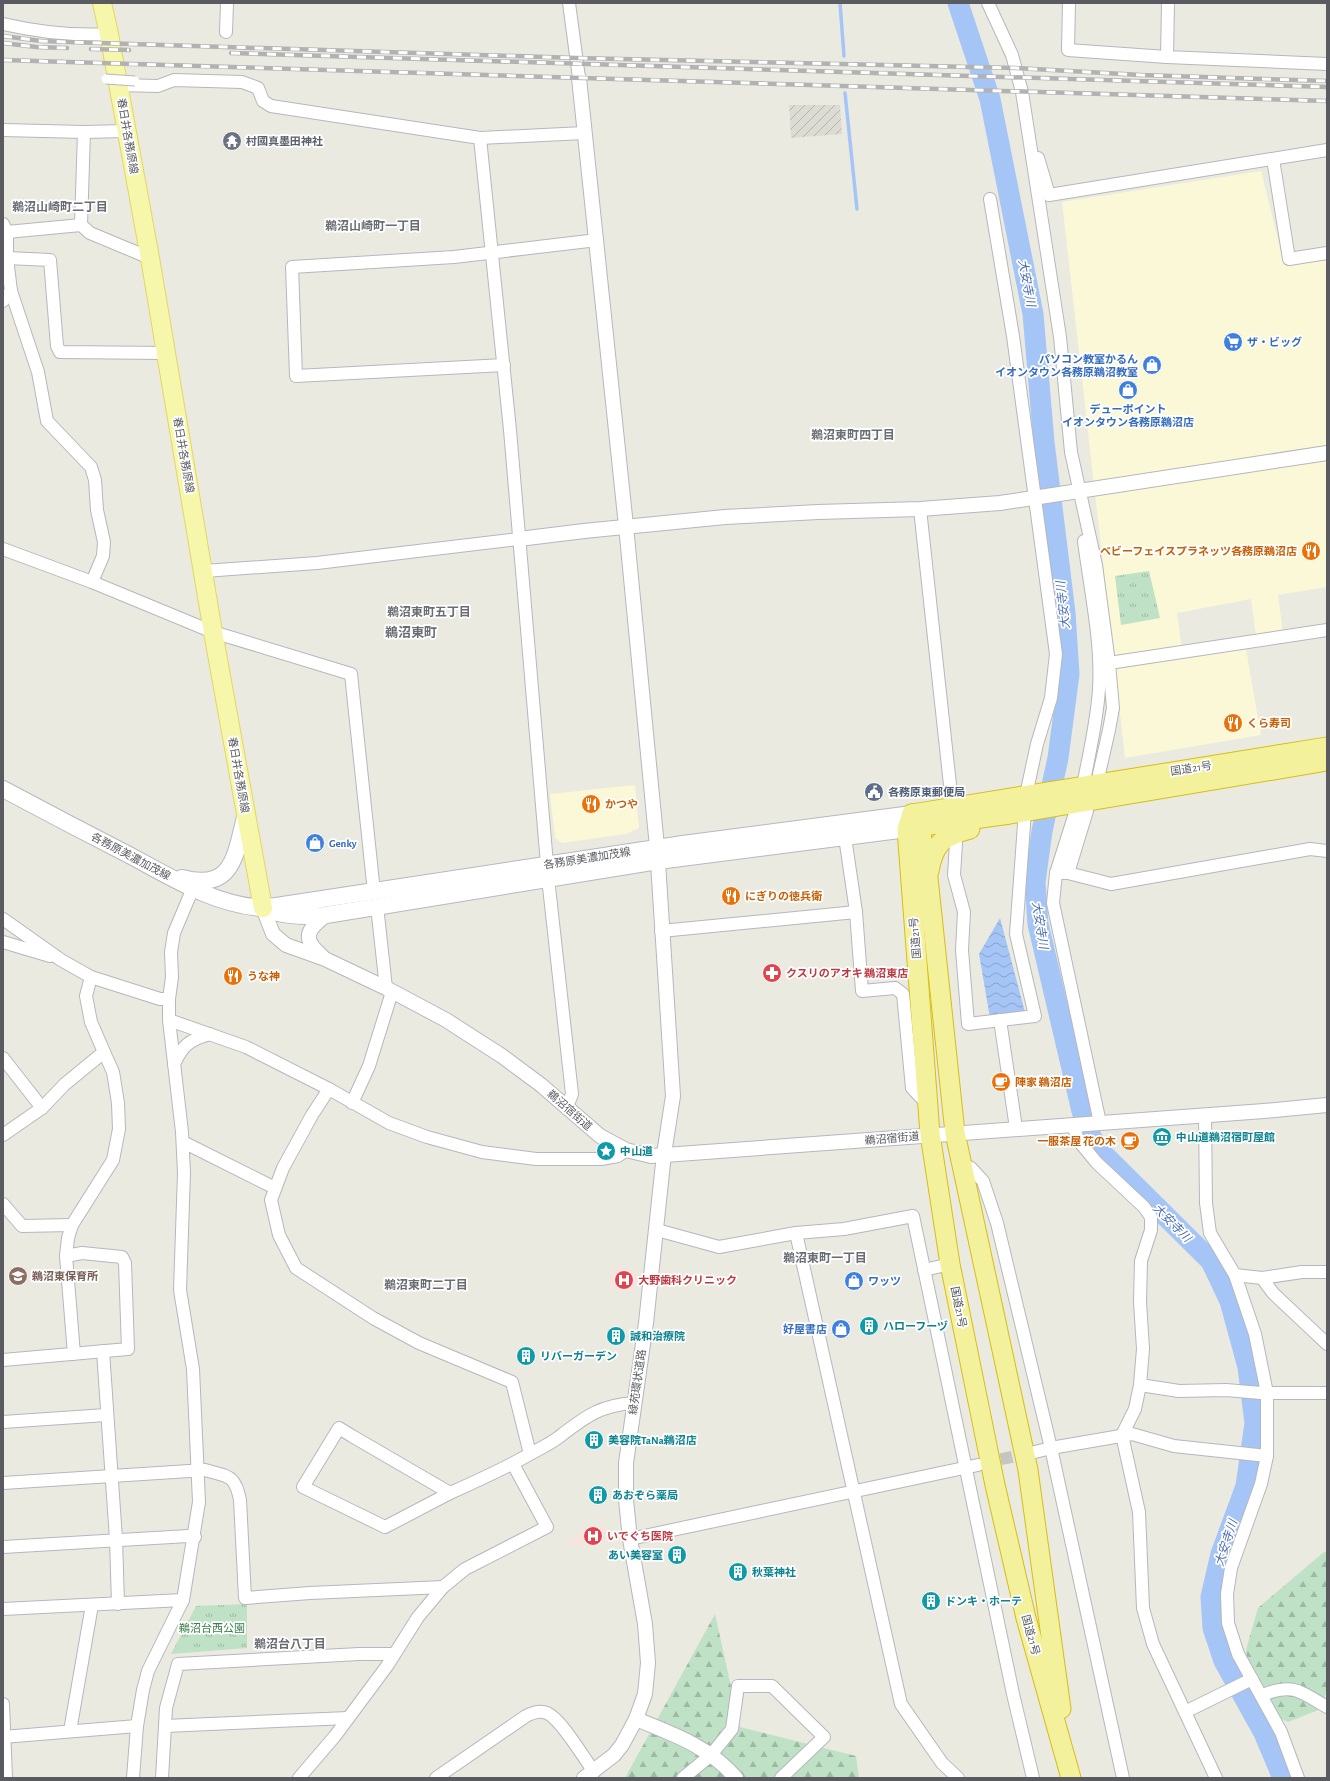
<svg xmlns="http://www.w3.org/2000/svg" width="1330" height="1781" font-family="'Alegreya Sans','Noto Sans JP',sans-serif">
	<style>
		.commercial { fill: #faf8d7 }
		.industrial { fill: url(#industrial-furrows) }
		.medical { fill: #f8e4dd }
		.forest { fill: url(#forest-firs) }
		.park { fill: url(#park-tufts) }
		.water { fill: url(#water-waves) }
		.lines { fill: none; stroke-linecap: round; stroke-linejoin: round }
		.stream { stroke: #a5c5f7; stroke-width: 3.5 }
		.river { stroke: #a5c5f7; stroke-width: 21 }
		.minor-tunnel { stroke: #c6c6c1; stroke-width: 12; stroke-dasharray: 12 6; stroke-linecap: butt }
		.minor-casing { stroke: #b6b7bc; stroke-width: 14 }
		.tertiary-casing { stroke: #b6b7bc; stroke-width: 16 }
		.secondary-casing { stroke: #b6b8be; stroke-width: 18 }
		.primary-casing { stroke: #e4d661; stroke-width: 20 }
		.trunk-casing { stroke: #d7bd14; stroke-width: 21 }
		.minor { stroke: #fff; stroke-width: 12 }
		.tertiary { stroke: #fff; stroke-width: 14 }
		.secondary { stroke: #fff; stroke-width: 16 }
		.primary { stroke: #f6f7aa; stroke-width: 18 }
		.trunk { stroke: #f4f19d; stroke-width: 19 }
		.rail-casing { stroke: #b1b2b2; stroke-width: 4.5 }
		.rail { stroke: #fff; stroke-width: 3; stroke-dasharray: 9; stroke-linecap: butt }
		.pedestrian-bridge-casing { stroke: #b6b7bc; stroke-width: 11; stroke-linecap: butt }
		.pedestrian-bridge { stroke: #fff; stroke-width: 9 }
		.labels { text-anchor: middle; stroke-width: 3.5; stroke-linejoin: round; paint-order: stroke }
		.street-label { font-size: 11px; fill: #595b60; stroke: #fff }
		.worship-label { font-size: 11px; font-weight: bold; fill: #5b616d; stroke: #fff; text-anchor: start }
		.shop-label { font-size: 11px; font-weight: bold; fill: #366cbe; stroke: #fff; text-anchor: start }
		.food-label { font-size: 11px; font-weight: bold; fill: #c56008; stroke: #fff; text-anchor: start }
		.service-label { font-size: 11px; font-weight: bold; fill: #4e5e75; stroke: #fff; text-anchor: start }
		.health-label { font-size: 11px; font-weight: bold; fill: #be3a42; stroke: #fff; text-anchor: start }
		.culture-label { font-size: 11px; font-weight: bold; fill: #0d838f; stroke: #fff; text-anchor: start }
		.education-label { font-size: 11px; font-weight: bold; fill: #785e54; stroke: #fff; text-anchor: start }
		.park-label { font-size: 11px; fill: #3b7e4a; stroke: #fff }
		.neighbourhood-label { font-size: 12px; font-weight: bold; fill: #6a6d72; stroke: #fff }
		.water-label { font-size: 12px; font-style: italic; fill: #4b6db7; stroke: #fff }
		.quarter-label { font-size: 13px; font-weight: bold; fill: #6a6d72; stroke: #fff }
	</style>
	<defs>
		<pattern id="industrial-furrows" width="10" height="10" patternUnits="userSpaceOnUse"><rect width="10" height="10" fill="#dcdcd5"/><path d="M-1 1l2-2M0 10L10 0M9 11l2-2" fill="none" stroke="#b5b5b0"/></pattern>
		<pattern id="forest-firs" width="22" height="20" patternUnits="userSpaceOnUse"><rect width="22" height="20" fill="#bfe1c5"/><path d="M5 1l3.5 6h-7zM16 11l3.5 6h-7z" fill="#9eb9a3"/></pattern>
		<pattern id="park-tufts" width="24" height="20" patternUnits="userSpaceOnUse"><rect width="24" height="20" fill="#bfe1c5"/><path d="M3 7l-1-3M5 7V3M7 7l1-3M15 17l-1-3M17 17v-4M19 17l1-3" fill="none" stroke="#9eb9a3"/></pattern>
		<pattern id="water-waves" width="16" height="10" patternUnits="userSpaceOnUse"><rect width="16" height="10" fill="#a5c5f7"/><path d="M0 5q4-4 8 0t8 0" fill="none" stroke="#89a3cb"/></pattern>
	</defs>
	<rect width="100%" height="100%" fill="#ebeae1"/>
	<g class="commercial">
		<polygon points="1261,171 1284,264 1327,258 1327,587 1278,595 1283,633 1256,636 1251,599 1177,613 1183,657 1246,649 1261,735 1125,758 1062,202"/>
		<polygon points="635,785 639,828 626,834 562,843 555,838 550,794"/>
	</g>
	<polygon class="industrial" points="789,105 840,105 842,134 791,138"/>
	<g class="medical">
		<polygon points="613,1267 637,1270 634,1291 611,1289"/>
		<polygon points="608,1527 610,1540 569,1545 569,1540 578,1538 577,1534 581,1533 581,1528"/>
	</g>
	<g class="forest">
		<polygon points="1324,1552 1327,1552 1327,1689 1321,1709 1288,1722 1254,1706 1246,1650 1258,1608"/>
		<polygon points="715,1614 740,1727 856,1756 859,1778 625,1778"/>
	</g>
	<g class="park">
		<polygon points="1149,571 1160,618 1121,625 1115,576"/>
		<polygon points="247,1604 247,1648 171,1654 196,1606"/>
	</g>
	<polygon class="water" points="1000,918 1025,1012 990,1018 979,954"/>
	<g class="lines">
		<g class="stream">
			<polyline points="840,3 844,56"/>
			<polyline points="845,93 857,209"/>
		</g>
		<polyline class="river" points="958,3 990,99 1033,314 1044,442 1065,613 1069,674 1058,758 1042,831 1035,882 1038,924 1082,1111 1091,1137 1102,1153 1211,1261 1230,1301 1248,1367 1255,1423 1246,1486 1221,1554 1211,1597 1213,1628 1224,1661 1264,1733 1283,1778"/>
		<polyline class="minor-tunnel" points="983,1463 1030,1453"/>
		<g class="minor-casing">
			<g id="minor">
				<polyline points="569,3 579,78"/>
				<polyline points="988,3 1012,55 1022,92 1060,337 1071,452 1096,565 1109,663 1113,708 1109,730 1099,774"/>
				<polyline points="1069,3 1068,50 1167,57"/>
				<polyline points="1168,3 1167,57 1327,64"/>
				<path d="M3,24c35,8 71,12 106,10"/>
				<polyline points="226,32 227,3"/>
				<polyline points="119,85 158,86 174,80 242,82 258,88 263,101 271,106 480,138 510,430 547,864"/>
				<polyline points="3,130 84,132 126,131"/>
				<polyline points="480,138 584,133"/>
				<polyline points="1038,158 1049,195 1327,150"/>
				<polyline points="1273,159 1289,259 1327,253"/>
				<polyline points="990,199 1013,336 1056,654 1051,698 1037,744 1026,795"/>
				<polyline points="3,224 7,232 7,258 11,291 38,372 47,421 91,467 95,480 97,510 104,542 103,556 92,582"/>
				<polyline points="81,225 90,233 150,258"/>
				<polyline points="7,232 81,225 84,132"/>
				<polyline points="7,258 50,260 57,346 60,352 166,353"/>
				<polyline points="3,301 11,291"/>
				<polyline points="504,365 296,376 292,267 454,257 597,240"/>
				<polyline points="920,509 951,794"/>
				<polyline points="3,549 92,582 213,632 351,674 374,892"/>
				<polyline points="204,571 317,563 519,539"/>
				<polyline points="1109,663 1327,630"/>
				<path d="M1083,786c6,-32 14,-64 16,-97 3,-47 -9,-100 -15,-148"/>
				<polyline points="1087,811 1068,873 1056,873 1053,903 1100,1123"/>
				<polyline points="845,837 856,912 862,991 895,988 903,994 912,1088 928,1105"/>
				<polyline points="956,843 954,875 964,912 962,950 968,1024 1035,1016 1016,934 1025,811"/>
				<polyline points="1056,873 1079,801"/>
				<polyline points="1068,873 1111,884 1310,849 1327,851"/>
				<polyline points="548,878 572,1094 567,1107"/>
				<polyline points="377,906 386,988"/>
				<polyline points="3,919 61,960 91,977 160,999 169,999"/>
				<polyline points="661,931 856,912"/>
				<polyline points="3,942 50,956"/>
				<polyline points="169,1020 246,1047 329,1089 389,1123 427,1137 482,1152 536,1159 601,1159 618,1156 626,1150"/>
				<polyline points="1000,1020 1016,1128"/>
				<polyline points="3,1058 42,1108"/>
				<path d="M174,1064c9,-19 15,-24 36,-30"/>
				<polyline points="329,1089 312,1115 283,1168 271,1200 279,1235 296,1268 373,1318 419,1343 512,1382 530,1454"/>
				<polyline points="352,1103 369,1066 392,992"/>
				<polyline points="1205,1115 1206,1203 1210,1233 1235,1275 1255,1334 1267,1393 1267,1456 1261,1484 1231,1568 1227,1594 1228,1623 1238,1654 1281,1732 1298,1778"/>
				<polyline points="1073,1125 1078,1140 1097,1163 1144,1207 1151,1217 1151,1230 1141,1261 1140,1302 1143,1349 1140,1385 1135,1409 1122,1435 1139,1512 1143,1608 1153,1644 1216,1778"/>
				<polyline points="3,1135 42,1108 65,1084 104,1052 91,1022 86,996 91,977"/>
				<polyline points="183,1142 275,1188"/>
				<polyline points="962,1164 971,1168 983,1181 997,1223 1051,1448 1123,1778"/>
				<polyline points="3,1204 22,1226 72,1225"/>
				<polyline points="657,1230 719,1247 796,1233 844,1229 913,1216 1013,1694 1033,1778"/>
				<polyline points="796,1233 901,1704 942,1763 958,1778"/>
				<polyline points="66,1256 68,1238 72,1225 113,1160 119,1129 118,1103 113,1072 104,1052"/>
				<polyline points="924,1270 950,1264"/>
				<polyline points="1235,1275 1262,1278 1302,1272 1327,1272"/>
				<polyline points="1262,1278 1273,1293 1327,1344"/>
				<polyline points="103,1351 116,1539 118,1604"/>
				<polyline points="3,1360 128,1349 125,1263 122,1257 82,1253 66,1256 74,1354"/>
				<polyline points="1140,1385 1179,1391 1226,1390 1261,1393 1327,1393"/>
				<polyline points="3,1422 106,1415"/>
				<polygon points="339,1428 352,1436 450,1493 385,1527 303,1487"/>
				<polyline points="1031,1453 1051,1448 1132,1434 1174,1446 1267,1456"/>
				<path d="M3,1483l202,-13c23,7 30,4 35,30l5,98 65,-5 133,-6"/>
				<path d="M450,1493c27,-12 54,-24 80,-39 9,-5 20,-10 29,-17 26,-20 41,-32 75,-34"/>
				<polyline points="630,1539 978,1465"/>
				<polyline points="3,1547 188,1536 195,1537"/>
				<polyline points="3,1609 183,1600"/>
				<path d="M1262,1695c32,-12 37,-4 65,12"/>
				<polyline points="3,1704 6,1778"/>
				<polyline points="1185,1712 1252,1679"/>
				<polyline points="165,1726 348,1718"/>
				<polyline points="70,1731 92,1605"/>
				<polyline points="3,1737 137,1726"/>
				<polyline points="133,1778 137,1726 143,1690 148,1671 183,1600 199,1502 193,1369 180,1290 184,1173 182,1132 169,1020 169,999 172,977 171,952 174,933 193,888"/>
				<polyline points="162,1778 166,1708 178,1664 359,1654 393,1654"/>
				<polyline points="299,1778 335,1736 387,1666 418,1617 443,1587 465,1569 547,1527 513,1464"/>
				<path d="M436,1778l90,-62c6,-3 14,-6 21,-3 14,6 37,45 47,59"/>
				<polyline points="683,1778 711,1755 732,1729 738,1686 772,1686 824,1737 781,1778"/>
			</g>
		</g>
		<g class="tertiary-casing">
			<g id="tertiary">
				<polyline points="579,78 626,526 657,847 673,1096 664,1154 646,1323 626,1463 626,1500 630,1539 645,1624 648,1663 645,1694 636,1719 622,1745 614,1755 584,1778"/>
				<polyline points="519,539 584,531 725,517 818,512 920,509 1000,503 1327,453"/>
				<polyline points="263,908 273,934 286,945 325,959 386,988 446,1020 502,1056 541,1085 600,1136 626,1150 651,1156 1264,1111 1327,1105"/>
				<path d="M322,956c-21,-18 -15,-26 4,-41"/>
				<path d="M636,1719c37,15 74,28 100,59"/>
			</g>
		</g>
		<g class="secondary-casing">
			<g id="secondary">
				<path d="M3,789c43,23 85,45 128,67 41,22 84,49 132,52l420,-64 229,-30"/>
				<path d="M182,878c53,14 53,-25 64,-64"/>
				<path d="M271,911c19,6 36,6 55,4l332,-54 249,-32"/>
			</g>
		</g>
		<g class="primary-casing">
			<polyline id="primary" points="102,3 109,34 150,258 213,632 263,908"/>
		</g>
		<g class="trunk-casing">
			<g id="trunk">
				<polyline points="912,814 907,829 930,1134 950,1264 995,1485 1026,1618 1071,1778"/>
				<polyline points="912,814 920,827 928,878 955,1133 1028,1470 1061,1709"/>
				<polyline points="912,814 1327,747"/>
				<polyline points="908,828 1010,814 1327,761"/>
				<path d="M929,871c5,-28 14,-35 41,-42"/>
			</g>
		</g>
		<use href="#minor" class="minor"/>
		<use href="#tertiary" class="tertiary"/>
		<use href="#secondary" class="secondary"/>
		<use href="#primary" class="primary"/>
		<use href="#trunk" class="trunk"/>
		<g class="rail-casing">
			<g id="rail">
				<polyline points="3,36 41,41 68,42 576,58 1016,68 1141,75 1327,81"/>
				<polyline points="3,43 36,47 67,48"/>
				<polyline points="91,49 129,50"/>
				<polyline points="231,53 1327,87"/>
				<polyline points="3,60 1327,101"/>
			</g>
		</g>
		<use href="#rail" class="rail"/>
		<g class="pedestrian-bridge-casing">
			<polyline id="pedestrian-bridge" points="106,79 135,81"/>
		</g>
		<use href="#pedestrian-bridge" class="pedestrian-bridge"/>
	</g>
	<defs>
		<g id="temple-disc" transform="scale(1)"><circle r="9.5" fill="#6b7280" stroke="#fff"/><path d="M0-6L5-2H3V0L6.5 2.5H4V6H1.5V3h-3V6H-4V2.5H-6.5L-3 0V-2H-5Z" fill="#fff"/></g>
		<g id="supermarket-disc" transform="scale(1)"><circle r="9.5" fill="#3f7fe0" stroke="#fff"/><path d="M-6-5.5h2.5l.6 2H6L4.5 2H-2.5L-4.4-4H-6ZM-1.5 3.2a1.3 1.3 0 1 0 .1 0ZM3 3.2a1.3 1.3 0 1 0 .1 0Z" fill="#fff"/></g>
		<g id="shop-disc" transform="scale(1)"><circle r="9.5" fill="#3f7fe0" stroke="#fff"/><path d="M-5-2.5h2.3a2.7 3.5 0 0 1 5.4 0H5L5.5 6h-11ZM-1.5-2.5h3a1.5 2.3 0 0 0-3 0Z" fill="#fff"/></g>
		<g id="restaurant-disc" transform="scale(1)"><circle r="9.5" fill="#e8710a" stroke="#fff"/><path d="M-5-6h1v4h1v-4h1v4h1v-4h1v5L-1.5 .5V6h-2V.5L-5-1ZM5-6V6H3V1.5H1.5Q1.5-4 5-6Z" fill="#fff"/></g>
		<g id="civic-disc" transform="scale(1)"><circle r="9.5" fill="#5c6f8a" stroke="#fff"/><path d="M-.6-6.5H3V-4.5H.6V-3L4-1V1h2V6H-6V1h2V-1L-.6-3ZM-1.2 2.5V6h2.4V2.5Z" fill="#fff"/></g>
		<g id="pharmacy-disc" transform="scale(1)"><circle r="9.5" fill="#e0444e" stroke="#fff"/><path d="M-2-6h4v4h4v4h-4v4h-4v-4h-4v-4h4Z" fill="#fff"/></g>
		<g id="cafe-disc" transform="scale(1)"><circle r="9.5" fill="#e8710a" stroke="#fff"/><path d="M-5.5-4.5H6V0H3Q3 3.5 0 3.5H-2.5Q-5.5 3.5-5.5 0ZM3-3.2v2h1.7v-2ZM-6 4.5H4V6H-6Z" fill="#fff"/></g>
		<g id="museum-disc" transform="scale(1)"><circle r="9.5" fill="#0f9aa8" stroke="#fff"/><path d="M0-6L6-3V-2H-6V-3ZM-5-1h2V3h-2ZM-1-1h2V3h-2ZM3-1h2V3H3ZM-6 4H6V6H-6Z" fill="#fff"/></g>
		<g id="sight-disc" transform="scale(1)"><circle r="9.5" fill="#0f9aa8" stroke="#fff"/><path d="M0-6L1.8-2.2L6-1.7L2.9 1.2L3.7 5.4L0 3.3L-3.7 5.4L-2.9 1.2L-6-1.7L-1.8-2.2Z" fill="#fff"/></g>
		<g id="school-disc" transform="scale(1)"><circle r="9.5" fill="#8d6e63" stroke="#fff"/><path d="M0-5L7-2L0 1L-7-2ZM-4 1L0 2.5L4 1V4Q0 6-4 4Z" fill="#fff"/></g>
		<g id="hospital-disc" transform="scale(1)"><circle r="9.5" fill="#e0444e" stroke="#fff"/><path d="M-5-5h3v3.5h4V-5h3V5h-3V1.5h-4V5h-3Z" fill="#fff"/></g>
		<g id="building-disc" transform="scale(1)"><circle r="9.5" fill="#0f9aa8" stroke="#fff"/><path d="M-4-6H4V6H1V3H-1V6H-4ZM-2.5-4.3h1.7v1.8h-1.7ZM.8-4.3h1.7v1.8H.8ZM-2.5-1h1.7V.8h-1.7ZM.8-1h1.7V.8H.8Z" fill="#fff"/></g>
	</defs>
	<g fill-rule="evenodd">
		<use href="#temple-disc" x="232" y="141"/>
		<use href="#supermarket-disc" x="1233" y="342"/>
		<use href="#shop-disc" x="1152" y="365"/>
		<use href="#shop-disc" x="1128" y="390"/>
		<use href="#restaurant-disc" x="1311" y="551"/>
		<use href="#restaurant-disc" x="1233" y="723"/>
		<use href="#civic-disc" x="874" y="792"/>
		<use href="#restaurant-disc" x="591" y="804"/>
		<use href="#shop-disc" x="315" y="843"/>
		<use href="#restaurant-disc" x="731" y="896"/>
		<use href="#pharmacy-disc" x="772" y="973"/>
		<use href="#restaurant-disc" x="233" y="976"/>
		<use href="#cafe-disc" x="1001" y="1082"/>
		<use href="#museum-disc" x="1162" y="1137"/>
		<use href="#cafe-disc" x="1130" y="1141"/>
		<use href="#sight-disc" x="606" y="1151"/>
		<use href="#school-disc" x="18" y="1276"/>
		<use href="#hospital-disc" x="624" y="1280"/>
		<use href="#shop-disc" x="854" y="1281"/>
		<use href="#building-disc" x="869" y="1326"/>
		<use href="#shop-disc" x="841" y="1329"/>
		<use href="#building-disc" x="616" y="1336"/>
		<use href="#building-disc" x="526" y="1356"/>
		<use href="#building-disc" x="594" y="1440"/>
		<use href="#building-disc" x="598" y="1495"/>
		<use href="#hospital-disc" x="593" y="1536"/>
		<use href="#building-disc" x="677" y="1555"/>
		<use href="#building-disc" x="738" y="1572"/>
		<use href="#building-disc" x="931" y="1601"/>
	</g>
	<g class="labels">
		<g class="street-label">
			<text transform="translate(128 136) rotate(80)" y="4">春日井各務原線</text>
			<text transform="translate(184 455) rotate(80)" y="4">春日井各務原線</text>
			<text transform="translate(1191 768) rotate(-9)" y="4">国道21号</text>
			<text transform="translate(239 775) rotate(80)" y="4">春日井各務原線</text>
			<text transform="translate(131 856) rotate(28)" y="4">各務原美濃加茂線</text>
			<text transform="translate(587 858) rotate(-9)" y="4">各務原美濃加茂線</text>
			<text transform="translate(915 938) rotate(-95)" y="4">国道21号</text>
			<text transform="translate(570 1110) rotate(41)" y="4">鵜沼宿街道</text>
			<text transform="translate(892 1138) rotate(-5)" y="4">鵜沼宿街道</text>
			<text transform="translate(959 1307) rotate(79)" y="4">国道21号</text>
			<text transform="translate(637 1382) rotate(-82)" y="4">緑苑環状道路</text>
			<text transform="translate(1031 1635) rotate(75)" y="4">国道21号</text>
		</g>
		<g class="worship-label">
			<text x="246" y="145">村國真墨田神社</text>
		</g>
		<g class="shop-label">
			<text x="1247" y="346">ザ・ビッグ</text>
			<text x="1138" y="363" text-anchor="end">パソコン教室かるん<tspan x="1138" dy="13">イオンタウン各務原鵜沼教室</tspan></text>
			<text x="1128" y="413" text-anchor="middle">デューポイント<tspan x="1128" dy="13">イオンタウン各務原鵜沼店</tspan></text>
			<text x="329" y="847">Genky</text>
			<text x="868" y="1285">ワッツ</text>
			<text x="827" y="1333" text-anchor="end">好屋書店</text>
		</g>
		<g class="food-label">
			<text x="1297" y="555" text-anchor="end">ベビーフェイスプラネッツ各務原鵜沼店</text>
			<text x="1247" y="727">くら寿司</text>
			<text x="605" y="808">かつや</text>
			<text x="745" y="900">にぎりの徳兵衛</text>
			<text x="247" y="980">うな神</text>
			<text x="1015" y="1086">陣家 鵜沼店</text>
			<text x="1116" y="1145" text-anchor="end">一服茶屋 花の木</text>
		</g>
		<g class="service-label">
			<text x="888" y="796">各務原東郵便局</text>
		</g>
		<g class="health-label">
			<text x="786" y="977">クスリのアオキ 鵜沼東店</text>
			<text x="638" y="1284">大野歯科クリニック</text>
			<text x="607" y="1540">いでぐち医院</text>
		</g>
		<g class="culture-label">
			<text x="1176" y="1141">中山道鵜沼宿町屋館</text>
			<text x="620" y="1155">中山道</text>
			<text x="883" y="1330">ハローフーヅ</text>
			<text x="630" y="1340">誠和治療院</text>
			<text x="540" y="1360">リバーガーデン</text>
			<text x="608" y="1444">美容院TaNa鵜沼店</text>
			<text x="612" y="1499">あおぞら薬局</text>
			<text x="663" y="1559" text-anchor="end">あい美容室</text>
			<text x="752" y="1576">秋葉神社</text>
			<text x="945" y="1605">ドンキ・ホーテ</text>
		</g>
		<g class="education-label">
			<text x="32" y="1280">鵜沼東保育所</text>
		</g>
		<g class="park-label">
			<text x="212" y="1632">鵜沼台西公園</text>
		</g>
		<g class="neighbourhood-label">
			<text x="60" y="211">鵜沼山崎町二丁目</text>
			<text x="373" y="230">鵜沼山崎町一丁目</text>
			<text x="853" y="439">鵜沼東町四丁目</text>
			<text x="429" y="616">鵜沼東町五丁目</text>
			<text x="825" y="1262">鵜沼東町一丁目</text>
			<text x="426" y="1289">鵜沼東町二丁目</text>
			<text x="290" y="1648">鵜沼台八丁目</text>
		</g>
		<g class="water-label">
			<text transform="translate(1027 283) rotate(79)" y="4">大安寺川</text>
			<text transform="translate(1063 605) rotate(-96)" y="4">大安寺川</text>
			<text transform="translate(1040 925) rotate(81)" y="4">大安寺川</text>
			<text transform="translate(1172 1223) rotate(45)" y="4">大安寺川</text>
			<text transform="translate(1226 1543) rotate(-72)" y="4">大安寺川</text>
		</g>
		<g class="quarter-label">
			<text x="411" y="637">鵜沼東町</text>
		</g>
	</g>
	<rect width="1330" height="1781" fill="none" stroke="#595b60" stroke-width="8"/>
</svg>
